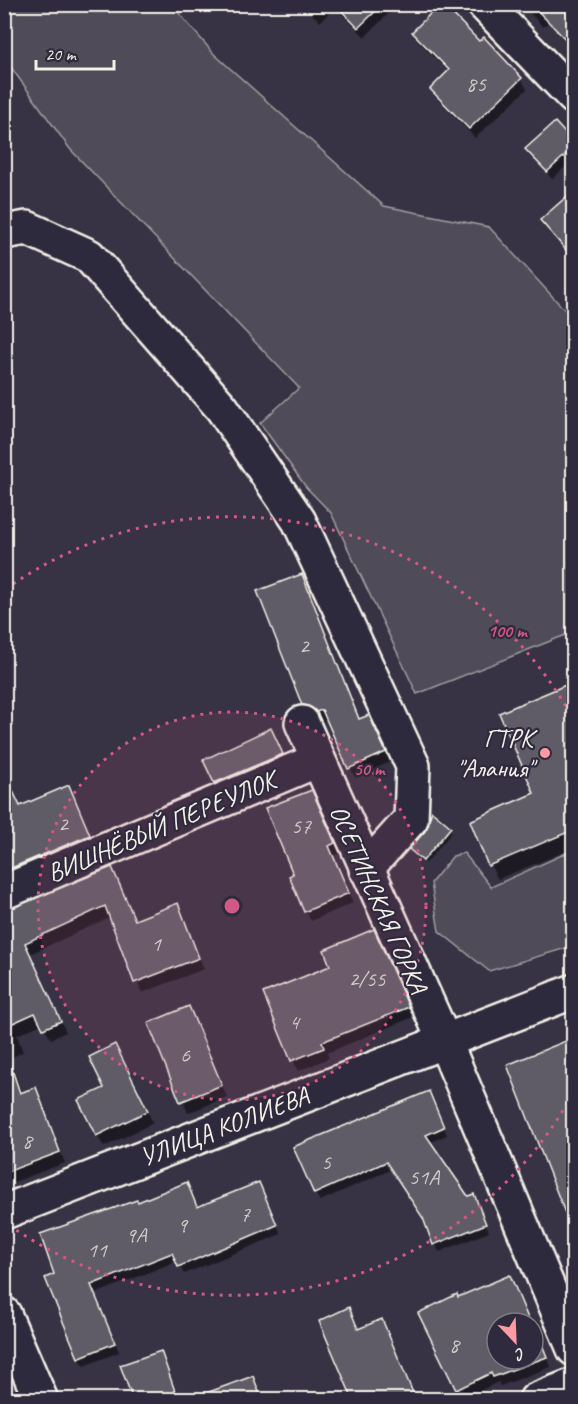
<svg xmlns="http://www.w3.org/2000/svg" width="578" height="1404" font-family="Caveat,sans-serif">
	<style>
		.green { fill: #504b59; stroke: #a29ea0; stroke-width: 1.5 }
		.shadow { fill: #0007 }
		.building { fill: #5f5c67; stroke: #f4f1e8; stroke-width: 1.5 }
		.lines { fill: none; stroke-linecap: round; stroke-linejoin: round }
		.minor-casing { stroke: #f4f1e8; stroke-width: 38 }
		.minor { stroke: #2f2a3d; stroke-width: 33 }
		.ring { fill: none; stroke: #d15985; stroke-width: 3; stroke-dasharray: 3 6 }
		.poi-dot { fill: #ff9aa2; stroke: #2f2a3d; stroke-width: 2 }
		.labels { text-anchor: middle; stroke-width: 4.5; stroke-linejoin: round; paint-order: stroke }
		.number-label { font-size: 22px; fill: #cfccc8 }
		.poi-label { font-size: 26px; fill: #f4f1e8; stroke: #2f2a3d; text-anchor: end }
		.street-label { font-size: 26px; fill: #f4f1e8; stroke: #2f2a3d }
		.centre { fill: #d15985; stroke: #2f2a3d; stroke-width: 3 }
		.ring-label { font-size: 18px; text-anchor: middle; font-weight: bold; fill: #d15985; stroke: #2f2a3d; stroke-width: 4.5; stroke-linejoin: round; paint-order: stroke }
	</style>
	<rect width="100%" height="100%" fill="#373244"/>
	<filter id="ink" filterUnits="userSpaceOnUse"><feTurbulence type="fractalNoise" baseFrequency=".0167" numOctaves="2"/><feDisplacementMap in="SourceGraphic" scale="12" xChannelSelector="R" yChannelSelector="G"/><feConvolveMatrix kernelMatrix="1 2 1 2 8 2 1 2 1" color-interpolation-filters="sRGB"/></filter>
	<g filter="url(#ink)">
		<g class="green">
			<polygon points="4,5 172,5 214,54 384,206 489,227 573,319 573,632 417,694 331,513 306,487 260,423 299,388 70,149 5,59"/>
			<polygon points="573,850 573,946 489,971 439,931 431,883 453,856 464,853 491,887"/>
		</g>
		<g class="shadow">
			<polygon points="303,4 398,4 365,37 335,7 320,22"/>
			<polygon points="522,4 574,4 574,49 548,23 543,27"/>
			<polygon points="413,32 479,44 521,79 527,89 475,138 438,99 432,89 449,72 419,42"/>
			<polygon points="555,124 574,144 574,159 552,179 527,149"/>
			<polygon points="571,195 574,197 574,260 542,221"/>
			<polygon points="302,576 360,720 373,726 390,762 355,778 328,719 323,721 309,714 303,704"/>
			<polygon points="574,684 574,848 498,879 490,865 536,794 501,714"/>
			<polygon points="275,738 286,762 220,790 205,760"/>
			<polygon points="68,787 95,846 4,885 4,798 20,808"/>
			<polygon points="317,802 340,853 333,856 353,903 311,921 306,911 295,875"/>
			<polygon points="432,813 452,832 426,863 413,852 427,832"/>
			<polygon points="111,869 135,921 177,905 204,969 142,993 111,917 30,954 66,1032 51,1039 42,1024 17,1035 23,1052 10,1058 22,1094 36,1092 42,1103 65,1163 11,1183 4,1170 4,912"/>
			<polygon points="379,941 413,1017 327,1053 329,1058 298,1071 265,994 332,967"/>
			<polygon points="189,1008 227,1097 188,1113 150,1024"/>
			<polygon points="572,1041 574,1087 571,1088 574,1096 574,1229 509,1066"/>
			<polygon points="121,1057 153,1123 104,1147 97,1135 106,1088"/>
			<polygon points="433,1100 447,1135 429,1143 467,1198 478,1203 489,1232 439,1252 426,1220 392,1169 320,1201 315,1193"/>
			<polygon points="259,1184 281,1234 184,1274 177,1261 95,1294 119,1352 84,1366 79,1357 56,1275 137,1204 191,1192 198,1209"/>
			<polygon points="509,1277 530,1323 497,1323 497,1359 533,1359 535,1328 551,1367 500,1386 498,1382 463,1399 420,1314"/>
			<polygon points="354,1319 359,1331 387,1330 416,1400 327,1400 351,1389"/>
			<polygon points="164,1361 178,1400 134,1400"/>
		</g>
		<g class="building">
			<polygon points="335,4 383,4 358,28"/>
			<polygon points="440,4 443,4 479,41 484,37 522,78 469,129 430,89 449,70 412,32"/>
			<polygon points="531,4 573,4 573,47"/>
			<polygon points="555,122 573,142 573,148 547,172 525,149"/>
			<polygon points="573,191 573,258 540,220"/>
			<polygon points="302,574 359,719 369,715 386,752 348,769 322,710 316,712 312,708 302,705 257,591"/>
			<polygon points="573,682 573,830 488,866 470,821 534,793 499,713"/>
			<polygon points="271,728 283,754 214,783 203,760"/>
			<polygon points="4,772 20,806 69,785 90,835 4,871"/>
			<polygon points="312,790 335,843 329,846 349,893 304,912 289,876 293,874 265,808"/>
			<polygon points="432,811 451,827 423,861 409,849 425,831"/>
			<polygon points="112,867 135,920 178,903 199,958 134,983 105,906 25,943 61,1021 43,1029 35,1013 4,1027 4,910"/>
			<polygon points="374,929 409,1007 322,1042 324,1048 291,1061 263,993 330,966 324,950"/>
			<polygon points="189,1006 222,1085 180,1102 148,1023"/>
			<polygon points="573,1038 573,1230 572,1231 507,1065"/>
			<polygon points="115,1044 148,1111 96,1136 78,1100 104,1088 89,1057"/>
			<polygon points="4,1057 8,1057 20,1093 36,1087 60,1152 4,1173"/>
			<polygon points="429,1091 444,1127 426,1135 468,1196 474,1194 486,1224 433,1245 423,1218 386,1162 314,1194 293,1147"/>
			<polygon points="187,1182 197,1207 259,1182 277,1225 178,1267 172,1253 91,1285 115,1343 78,1358 45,1278 54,1274 40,1234 137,1200 138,1202"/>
			<polygon points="510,1275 530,1323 497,1323 497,1359 533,1359 533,1327 535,1326 547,1357 493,1377 491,1373 456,1390 418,1313 457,1294 458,1297"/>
			<polygon points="349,1307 358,1329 382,1319 416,1400 353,1400 319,1321"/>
			<polygon points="161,1351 176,1394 161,1400 133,1400 120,1365"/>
			<polygon points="253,1376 262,1400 195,1400 195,1397"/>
		</g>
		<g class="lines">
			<g class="minor-casing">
				<g id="minor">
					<polyline points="484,4 574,97"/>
					<polyline points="4,232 27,228 89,256 222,408 299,521 413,766 411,819 366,869"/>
					<polyline points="302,723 444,1040 574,1349"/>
					<polyline points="4,892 318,760"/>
					<polyline points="4,1212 574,991"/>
					<polyline points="4,1314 41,1400"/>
					<polyline points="536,1400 574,1385"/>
				</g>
			</g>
			<use href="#minor" class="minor"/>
		</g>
	</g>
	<circle cx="232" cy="906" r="194" fill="#d15985" fill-opacity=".12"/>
	<g class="ring">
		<circle cx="232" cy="906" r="194"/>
		<path d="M572 1095A389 389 0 0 1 6 1223M6 589A389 389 0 0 1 572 717"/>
	</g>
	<circle class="poi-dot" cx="545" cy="753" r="6"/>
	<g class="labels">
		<g class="number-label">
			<text x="476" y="91">85</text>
			<text x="304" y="653">2</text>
			<text x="63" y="831">2</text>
			<text x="301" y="833">57</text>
			<text x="156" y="951">1</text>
			<text x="367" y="986">2/55</text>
			<text x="294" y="1029">4</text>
			<text x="185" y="1062">6</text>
			<text x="27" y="1148">8</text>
			<text x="326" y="1169">5</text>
			<text x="424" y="1184">51A</text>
			<text x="245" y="1221">7</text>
			<text x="182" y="1232">9</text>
			<text x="136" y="1242">9А</text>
			<text x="97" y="1257">11</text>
			<text x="454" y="1352">8</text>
		</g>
		<g class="poi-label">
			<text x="533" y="747">ГТРК<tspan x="533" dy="30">"Алания"</tspan></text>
		</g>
		<g class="street-label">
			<text transform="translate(161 826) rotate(-23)" y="9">ВИШНЁВЫЙ ПЕРЕУЛОК</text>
			<text transform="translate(379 899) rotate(66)" y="9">ОСЕТИНСКАЯ ГОРКА</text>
			<text transform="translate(224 1126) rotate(-21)" y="9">УЛИЦА КОЛИЕВА</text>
		</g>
	</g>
	<circle cx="232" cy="906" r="9" class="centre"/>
	<g class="ring-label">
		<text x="507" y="637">100 m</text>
		<text x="369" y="775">50 m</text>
	</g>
	<rect width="578" height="1404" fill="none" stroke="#2f2a3d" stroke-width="24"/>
	<rect x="12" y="12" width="554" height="1380" fill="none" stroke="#f4f1e8" stroke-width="2" filter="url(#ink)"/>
	<g transform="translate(515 1341) rotate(157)"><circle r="28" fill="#2f2a3d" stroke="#7e7a81" stroke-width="1.5"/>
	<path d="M0-4.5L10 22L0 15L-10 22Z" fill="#ff9aa2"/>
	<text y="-9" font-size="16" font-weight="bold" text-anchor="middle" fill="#f4f1e8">С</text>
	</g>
	<path d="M36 60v9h78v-9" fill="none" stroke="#f4f1e8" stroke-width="3"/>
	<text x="45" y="60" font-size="18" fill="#f4f1e8" stroke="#2f2a3d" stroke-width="4.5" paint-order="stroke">20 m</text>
</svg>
